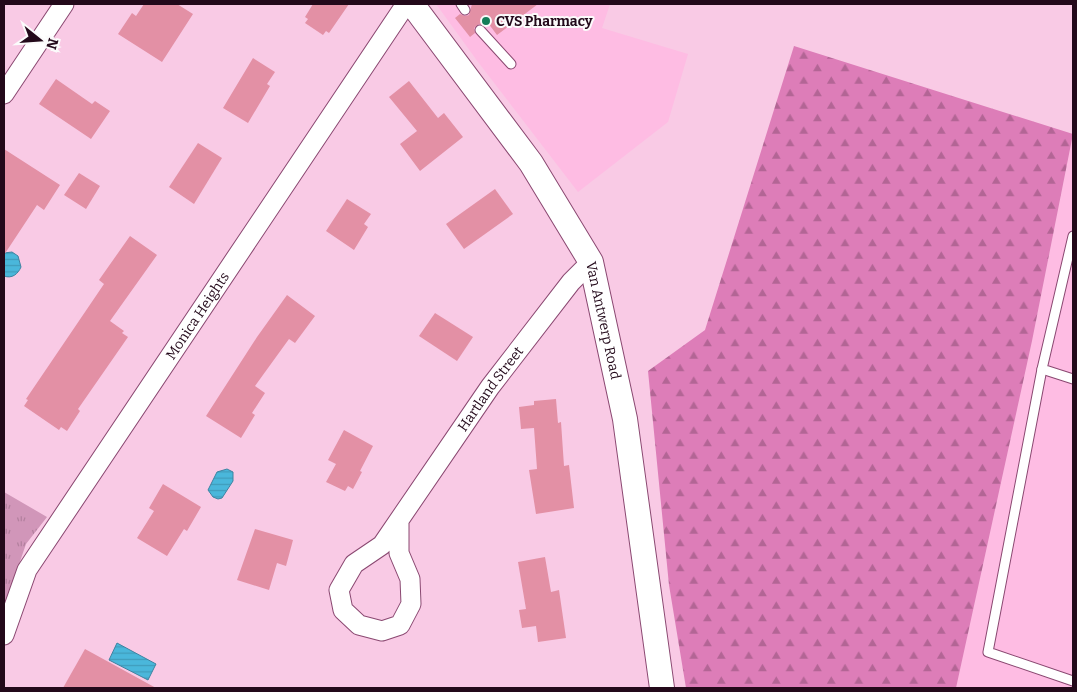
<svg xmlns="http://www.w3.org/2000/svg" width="1077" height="692" font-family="Bitter,serif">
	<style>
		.built { fill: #febce3 }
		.grass { fill: url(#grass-tufts) }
		.forest { fill: url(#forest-firs) }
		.water { fill: url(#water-rules); stroke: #3e83a1 }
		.building { fill: #e390a5 }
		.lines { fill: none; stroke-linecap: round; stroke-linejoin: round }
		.service-casing { stroke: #8a4871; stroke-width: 11 }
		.minor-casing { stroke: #8a4871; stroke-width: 21 }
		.tertiary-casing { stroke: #8a4871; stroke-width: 26 }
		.service { stroke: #fff; stroke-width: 9 }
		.minor { stroke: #fff; stroke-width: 19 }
		.tertiary { stroke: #fff; stroke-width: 24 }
		.poi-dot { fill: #147e59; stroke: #fbfbfb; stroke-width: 2 }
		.labels { text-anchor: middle; stroke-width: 4; stroke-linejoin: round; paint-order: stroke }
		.poi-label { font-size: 14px; font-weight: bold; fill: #23091a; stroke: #fbfbfb; text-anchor: start }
		.street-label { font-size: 14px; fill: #23091a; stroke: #fbfbfb }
	</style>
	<defs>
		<pattern id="grass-tufts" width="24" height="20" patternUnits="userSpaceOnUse" patternTransform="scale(1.25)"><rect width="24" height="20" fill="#d196b9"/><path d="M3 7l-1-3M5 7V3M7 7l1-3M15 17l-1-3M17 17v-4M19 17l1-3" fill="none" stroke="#b3809e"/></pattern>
		<pattern id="forest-firs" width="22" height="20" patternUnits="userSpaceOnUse" patternTransform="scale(1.25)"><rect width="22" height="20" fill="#dd7db8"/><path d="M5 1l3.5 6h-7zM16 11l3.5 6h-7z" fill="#b36595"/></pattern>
		<pattern id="water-rules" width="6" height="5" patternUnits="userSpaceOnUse" patternTransform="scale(1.25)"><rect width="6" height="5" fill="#4ab7db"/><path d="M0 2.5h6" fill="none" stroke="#409cbb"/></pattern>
	</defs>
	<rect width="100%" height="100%" fill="#f9cae5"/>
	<g class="built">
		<polygon points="436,4 610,4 602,28 688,54 668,122 578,192 478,62"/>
		<polygon points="1073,135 1073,688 956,688 1032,341"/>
	</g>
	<polygon class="grass" points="4,492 47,517 26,544 4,608"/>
	<polygon class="forest" points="794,46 1073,134 1032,341 956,688 686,688 669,585 648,371 705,330"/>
	<g class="water">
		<path d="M12,252l6,4 3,11c-3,7 -9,12 -17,9v-23z"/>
		<polygon points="227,469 233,472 233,481 222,498 218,499 213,497 208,490 217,472"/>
		<polygon points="117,643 156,664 148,680 109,660"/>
	</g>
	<g class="building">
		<polygon points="144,4 177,4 193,14 162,62 118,34 132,13 136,16"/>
		<polygon points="313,4 349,4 329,33 326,31 323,35 305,23 308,19 305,17"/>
		<polygon points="472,4 538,4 497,35 488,23 485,26 479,24 474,28 475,33 470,37 455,18 460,14 465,16 469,15"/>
		<polygon points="253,58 275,72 267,84 270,86 248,123 223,108"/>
		<polygon points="56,79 92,104 95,101 110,111 91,139 39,104"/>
		<polygon points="409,81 438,118 444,113 463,137 420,171 400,144 417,131 389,97"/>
		<polygon points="198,143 222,158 194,204 169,187"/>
		<polygon points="4,149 60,185 44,210 37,205 4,255"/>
		<polygon points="79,173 100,186 86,209 64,195"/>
		<polygon points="495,189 513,214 464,249 446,224"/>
		<polygon points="347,199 371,214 364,224 368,227 354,250 326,231"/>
		<polygon points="130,236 157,255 110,321 124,331 122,333 128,337 78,409 80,411 67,431 61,427 59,430 24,406 28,400 26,399 104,284 99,280"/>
		<polygon points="287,295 315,316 295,343 289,339 255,386 265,393 252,413 255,415 241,438 206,416 257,337"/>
		<polygon points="435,313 473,337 457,361 419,336"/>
		<polygon points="556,399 558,423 561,422 564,466 569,465 574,508 536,514 529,470 537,469 534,428 521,429 519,407 534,405 534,401"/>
		<polygon points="344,430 373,446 360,471 362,472 353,489 348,486 345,491 326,482 336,464 328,460"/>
		<polygon points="163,484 201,507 187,531 184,529 167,556 137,538 154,511 149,508"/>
		<polygon points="255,529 293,540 286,566 277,563 269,590 237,580"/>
		<polygon points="545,557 551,592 559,590 566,638 538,642 536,626 522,628 519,610 526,609 518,562"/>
		<polygon points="85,649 156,688 63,688"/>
	</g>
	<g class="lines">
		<g class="service-casing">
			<g id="service">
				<polyline points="461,4 465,10"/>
				<polyline points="480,30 511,64"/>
				<polyline points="1073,236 1042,369 1073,379"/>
				<polyline points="1042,369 988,652 1073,681"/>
			</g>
		</g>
		<g class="minor-casing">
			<g id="minor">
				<polyline points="4,94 64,4"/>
				<path id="s1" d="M399,523v30l11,26 1,25 -11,21 -18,6 -23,-6 -16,-15 -4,-20 15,-26 28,-19 108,-158 81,-105 20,-20"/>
				<path id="s2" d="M4,635l23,-65 379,-566"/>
			</g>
		</g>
		<g class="tertiary-casing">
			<g id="tertiary">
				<path id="s3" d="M412,4l119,159 60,99 34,157 37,269"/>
			</g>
		</g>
		<use href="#service" class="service"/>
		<use href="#minor" class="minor"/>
		<use href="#tertiary" class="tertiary"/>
	</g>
	<circle class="poi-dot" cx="486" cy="21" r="5"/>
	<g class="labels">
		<g class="poi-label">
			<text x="496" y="26">CVS Pharmacy</text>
		</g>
		<g class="street-label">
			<text dy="5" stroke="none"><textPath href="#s2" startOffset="375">Monica Heights</textPath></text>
			<text dy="5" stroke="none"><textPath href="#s3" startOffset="374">Van Antwerp Road</textPath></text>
			<text dy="5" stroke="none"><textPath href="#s1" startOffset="446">Hartland Street</textPath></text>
		</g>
	</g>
	<rect width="1077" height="692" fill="none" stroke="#23091a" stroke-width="10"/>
	<g transform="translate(40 40) rotate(107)" stroke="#fbfbfb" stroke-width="4" paint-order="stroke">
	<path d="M0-4L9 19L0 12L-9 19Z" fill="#23091a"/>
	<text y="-8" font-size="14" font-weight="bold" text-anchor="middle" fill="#23091a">N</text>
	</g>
</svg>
